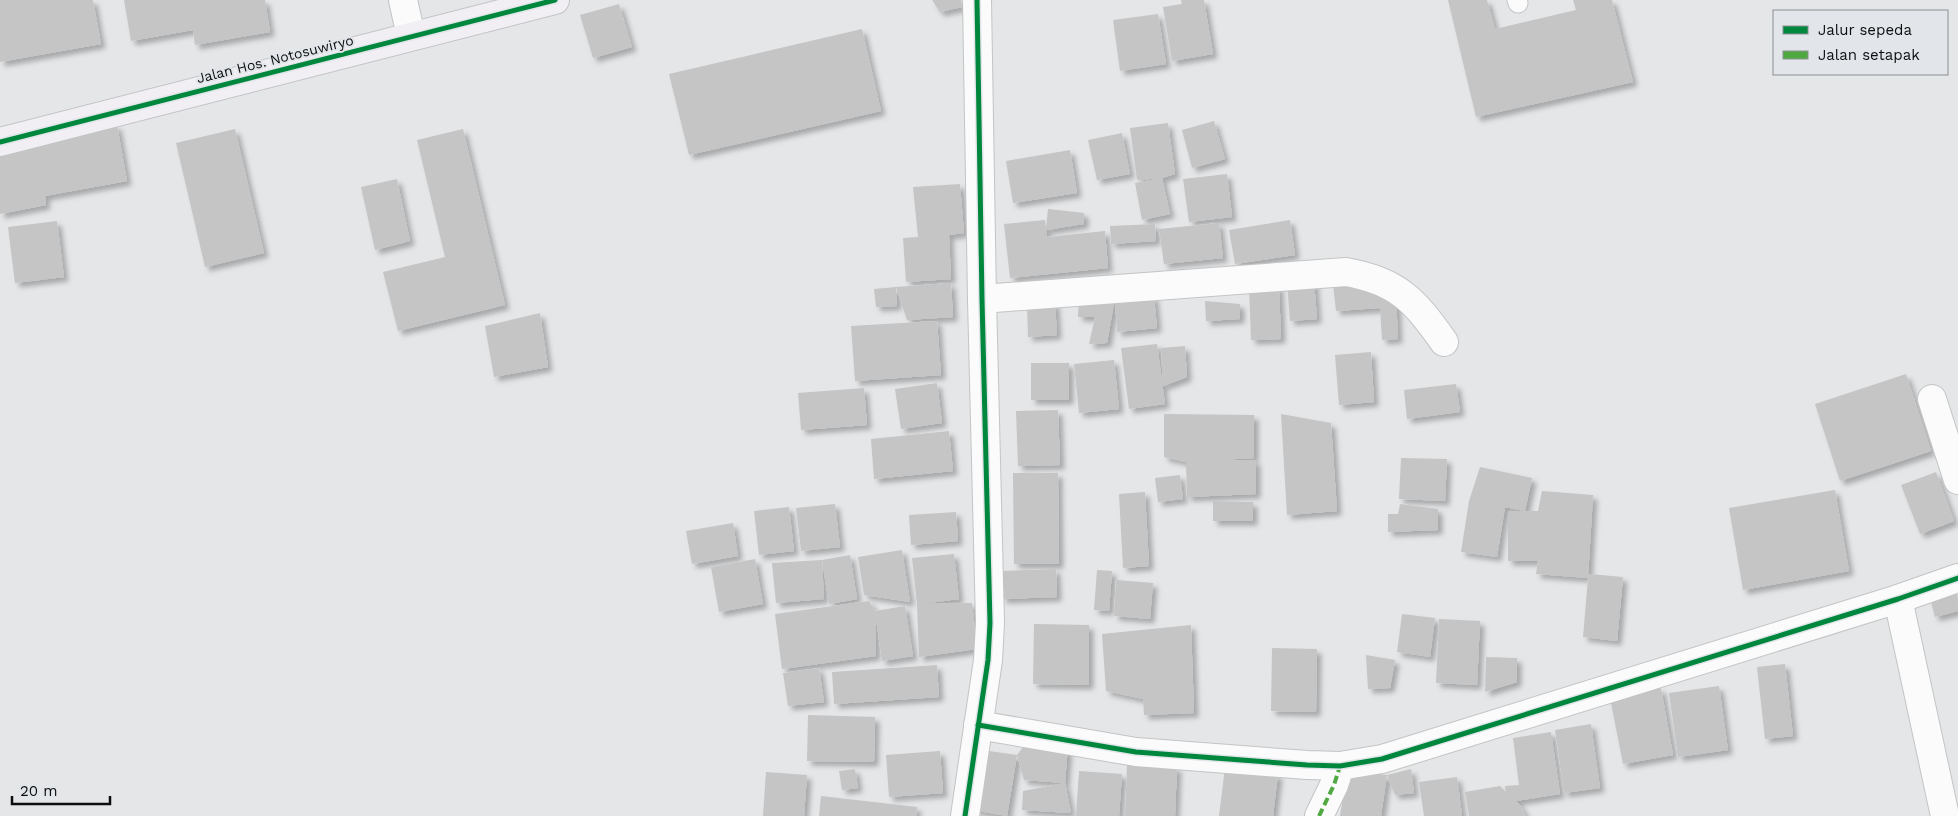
<svg xmlns="http://www.w3.org/2000/svg" width="1958" height="816" font-family="'Work Sans',sans-serif">
	<style>
		.building { fill: #c5c5c6; filter: url(#shadow) }
		.lines { fill: none; stroke-linecap: round; stroke-linejoin: round }
		.lane-casing { stroke: #c2c4c5; stroke-width: 21 }
		.street-casing { stroke: #c2c4c5; stroke-width: 30 }
		.secondary-casing { stroke: #c2c4c5; stroke-width: 30 }
		.lane { stroke: #fbfbfc; stroke-width: 19 }
		.street { stroke: #fbfbfc; stroke-width: 28 }
		.secondary { stroke: #f1eff3; stroke-width: 28 }
		.quiet { stroke: #50a841; stroke-width: 4; stroke-dasharray: 8 4; stroke-linecap: butt }
		.cycleway-casing { stroke: #e2e6ea; stroke-width: 8 }
		.cycleway { stroke: #00873e; stroke-width: 5 }
		.labels { text-anchor: middle; stroke-width: 4; stroke-linejoin: round; paint-order: stroke }
		.street-label { font-size: 14px; fill: #0c0e0f; stroke: #e2e6ea }
	</style>
	<defs>
		<filter id="shadow"><feDropShadow dx="4.5" dy="4.5" stdDeviation="2.5" flood-color="#0004"/></filter>
	</defs>
	<rect width="100%" height="100%" fill="#e4e6e8"/>
	<g class="building">
		<polygon points="0,0 93,0 101,44 0,62"/>
		<polygon points="124,0 265,0 270,32 195,45 193,30 131,41"/>
		<polygon points="932,0 961,0 962,7 940,12"/>
		<polygon points="1181,0 1204,0 1213,54 1172,61 1163,7 1182,4"/>
		<polygon points="1448,0 1487,0 1495,29 1576,10 1573,0 1612,0 1633,82 1476,117"/>
		<polygon points="619,4 632,47 593,58 580,15"/>
		<polygon points="1158,14 1166,64 1120,71 1113,20"/>
		<polygon points="862,29 881,111 689,155 669,74"/>
		<polygon points="1214,121 1225,159 1192,168 1182,130"/>
		<polygon points="1168,123 1175,174 1162,178 1170,214 1142,220 1135,183 1162,178 1137,180 1130,128"/>
		<polygon points="117,125 127,181 45,196 46,205 0,214 0,147"/>
		<polygon points="235,129 264,253 205,267 176,143"/>
		<polygon points="463,129 505,305 398,331 383,272 445,257 417,140"/>
		<polygon points="1122,133 1130,174 1097,180 1088,140"/>
		<polygon points="1070,150 1077,193 1013,203 1006,161"/>
		<polygon points="1227,174 1232,217 1189,222 1183,179"/>
		<polygon points="397,179 410,241 375,250 361,187"/>
		<polygon points="960,184 964,233 949,235 951,279 906,282 903,238 918,237 913,187"/>
		<polygon points="1048,209 1084,213 1084,224 1046,230 1047,237 1105,231 1108,268 1010,278 1004,224 1045,220 1046,230"/>
		<polygon points="1290,220 1295,255 1235,264 1229,230"/>
		<polygon points="57,221 64,277 15,283 8,227"/>
		<polygon points="1219,223 1223,258 1164,264 1159,229"/>
		<polygon points="1155,224 1156,241 1111,244 1110,226"/>
		<polygon points="1314,281 1317,319 1290,321 1287,283"/>
		<polygon points="951,283 953,317 907,320 896,287"/>
		<polygon points="1363,283 1396,297 1398,339 1382,340 1380,308 1336,311 1333,284"/>
		<polygon points="1279,286 1281,339 1251,340 1249,287"/>
		<polygon points="896,287 897,306 876,307 874,289"/>
		<polygon points="1154,296 1157,328 1117,332 1115,298 1107,343 1089,344 1095,317 1078,317 1079,298"/>
		<polygon points="1205,301 1240,304 1240,319 1206,321"/>
		<polygon points="1055,302 1057,335 1028,337 1027,303"/>
		<polygon points="540,313 548,367 494,377 485,326"/>
		<polygon points="937,321 941,375 855,381 851,326"/>
		<polygon points="1157,344 1165,404 1129,409 1121,348"/>
		<polygon points="1185,346 1187,377 1163,386 1161,348"/>
		<polygon points="1371,352 1374,402 1339,405 1335,355"/>
		<polygon points="1114,360 1119,409 1079,413 1074,364"/>
		<rect x="1031" y="363" width="38" height="37"/>
		<polygon points="1906,374 1931,451 1840,481 1815,404"/>
		<polygon points="937,383 942,423 901,429 895,389"/>
		<polygon points="1456,384 1460,412 1407,419 1404,390"/>
		<polygon points="864,388 867,425 801,430 798,393"/>
		<polygon points="1058,410 1060,465 1018,466 1016,411"/>
		<polygon points="1164,414 1254,415 1254,458 1201,461 1256,460 1256,494 1187,497 1186,462 1164,457"/>
		<polygon points="1281,414 1331,423 1337,511 1287,515"/>
		<polygon points="949,431 953,471 874,479 871,439"/>
		<polygon points="1401,458 1447,459 1445,501 1399,499"/>
		<polygon points="1480,467 1532,478 1525,511 1505,507 1497,557 1461,552 1469,501"/>
		<polygon points="1936,472 1954,521 1920,534 1901,485"/>
		<polygon points="1013,473 1058,473 1059,564 1014,564"/>
		<polygon points="1180,475 1183,499 1158,502 1155,478"/>
		<polygon points="1835,490 1849,571 1743,590 1729,508"/>
		<polygon points="1542,491 1593,495 1588,578 1536,574 1538,561 1508,561 1508,511 1538,511"/>
		<polygon points="1145,492 1149,566 1123,568 1119,494"/>
		<polygon points="1213,501 1253,502 1253,521 1213,521"/>
		<polygon points="835,504 840,547 801,551 796,508"/>
		<polygon points="1400,504 1438,509 1438,530 1388,532 1388,514 1398,514"/>
		<polygon points="789,507 794,551 759,555 754,511"/>
		<polygon points="956,512 958,541 911,545 909,515"/>
		<polygon points="733,523 738,556 692,564 686,531"/>
		<polygon points="902,550 910,602 864,595 858,557"/>
		<polygon points="954,554 959,599 920,604 972,603 977,649 919,657 917,604 912,558"/>
		<polygon points="850,555 857,599 829,604 822,560"/>
		<polygon points="755,559 763,604 719,612 711,567"/>
		<polygon points="822,560 824,599 776,603 772,563"/>
		<polygon points="1056,569 1057,597 1002,599 1001,571"/>
		<polygon points="1097,570 1112,571 1109,611 1094,610"/>
		<polygon points="1590,574 1623,577 1617,641 1583,637 1588,578"/>
		<polygon points="1116,580 1153,583 1150,619 1114,616"/>
		<polygon points="1957,591 1958,611 1935,617 1930,598"/>
		<polygon points="869,601 875,611 876,656 782,669 775,614"/>
		<polygon points="905,606 913,656 882,661 875,611"/>
		<polygon points="1402,614 1435,618 1430,657 1397,652"/>
		<polygon points="1439,619 1480,621 1477,685 1436,683"/>
		<polygon points="1034,624 1089,625 1089,685 1033,684"/>
		<polygon points="1191,625 1194,713 1144,715 1143,699 1106,691 1102,634"/>
		<polygon points="1272,648 1317,649 1316,712 1271,711"/>
		<polygon points="1366,655 1395,660 1390,688 1368,689"/>
		<polygon points="1486,657 1517,658 1517,682 1485,692"/>
		<polygon points="1785,664 1793,736 1765,739 1757,667"/>
		<polygon points="937,665 939,697 834,704 832,672"/>
		<polygon points="819,668 824,702 788,706 783,673"/>
		<polygon points="1719,686 1728,750 1678,757 1669,693"/>
		<polygon points="1661,688 1673,755 1623,764 1610,698"/>
		<polygon points="808,715 875,717 874,762 807,761"/>
		<polygon points="1591,724 1600,788 1564,793 1555,730"/>
		<polygon points="1551,732 1560,794 1516,801 1521,806 1526,816 1469,816 1465,792 1500,786 1506,792 1505,786 1519,785 1513,738"/>
		<polygon points="1026,743 1068,745 1065,783 1024,780 1017,755"/>
		<polygon points="982,750 1017,755 1007,816 973,810"/>
		<polygon points="940,751 943,793 889,797 886,755"/>
		<polygon points="1127,765 1177,767 1175,816 1125,816"/>
		<polygon points="1225,768 1278,774 1273,816 1219,816"/>
		<polygon points="855,769 858,788 842,790 839,771"/>
		<polygon points="1411,769 1414,793 1395,795 1387,775 1381,816 1340,816 1347,770 1387,775"/>
		<polygon points="1079,771 1122,774 1119,816 1076,816"/>
		<polygon points="766,772 807,775 804,816 763,816"/>
		<polygon points="1457,777 1462,816 1424,816 1419,782"/>
		<polygon points="1065,783 1071,813 1022,810 1023,791"/>
		<polygon points="821,796 917,807 916,816 819,816"/>
	</g>
	<g class="lines">
		<g class="lane-casing">
			<polyline id="lane" points="1517,0 1518,3"/>
		</g>
		<g class="street-casing">
			<g id="street">
				<polyline points="403,0 411,36"/>
				<path d="M982,299l364,-27c52,9 69,29 98,70"/>
				<polyline points="1932,399 1958,480"/>
				<polyline points="1898,599 1945,816"/>
				<polyline points="978,725 1136,752 1307,765 1340,766 1382,759 1898,599 1958,578"/>
				<polyline points="965,816 988,660 990,623 982,299 977,0"/>
				<polyline points="1319,816 1334,785 1340,766"/>
			</g>
		</g>
		<g class="secondary-casing">
			<polyline id="secondary" points="0,142 555,0"/>
		</g>
		<use href="#lane" class="lane"/>
		<use href="#street" class="street"/>
		<use href="#secondary" class="secondary"/>
		<polyline class="quiet" points="1319,816 1334,785 1340,766"/>
		<g class="cycleway-casing">
			<g id="cycleway">
				<polyline points="0,142 555,0"/>
				<polyline points="978,725 1136,752 1307,765 1340,766 1382,759 1898,599 1958,578"/>
				<polyline points="965,816 988,660 990,623 982,299 977,0"/>
			</g>
		</g>
		<use href="#cycleway" class="cycleway"/>
	</g>
	<g class="labels">
		<g class="street-label">
			<text transform="translate(275 59) rotate(-14)" y="5">Jalan Hos. Notosuwiryo</text>
		</g>
	</g>
	<rect x="1773" y="10" width="175" height="65" fill="#e2e6ea" stroke="#8c9092"/>
	<rect x="1783" y="26" width="25" height="8" fill="#00873e" stroke="#8c9092"/>
	<text x="1818" y="35" font-size="15" fill="#0c0e0f">Jalur sepeda</text>
	<rect x="1783" y="51" width="25" height="8" fill="#50a841" stroke="#8c9092"/>
	<text x="1818" y="60" font-size="15" fill="#0c0e0f">Jalan setapak</text>
	<path d="M12 796v8h98v-8" fill="none" stroke="#0c0e0f" stroke-width="2.5"/>
	<text x="20" y="796" font-size="15" fill="#0c0e0f" stroke="#e2e6ea" stroke-width="4" paint-order="stroke">20 m</text>
</svg>
